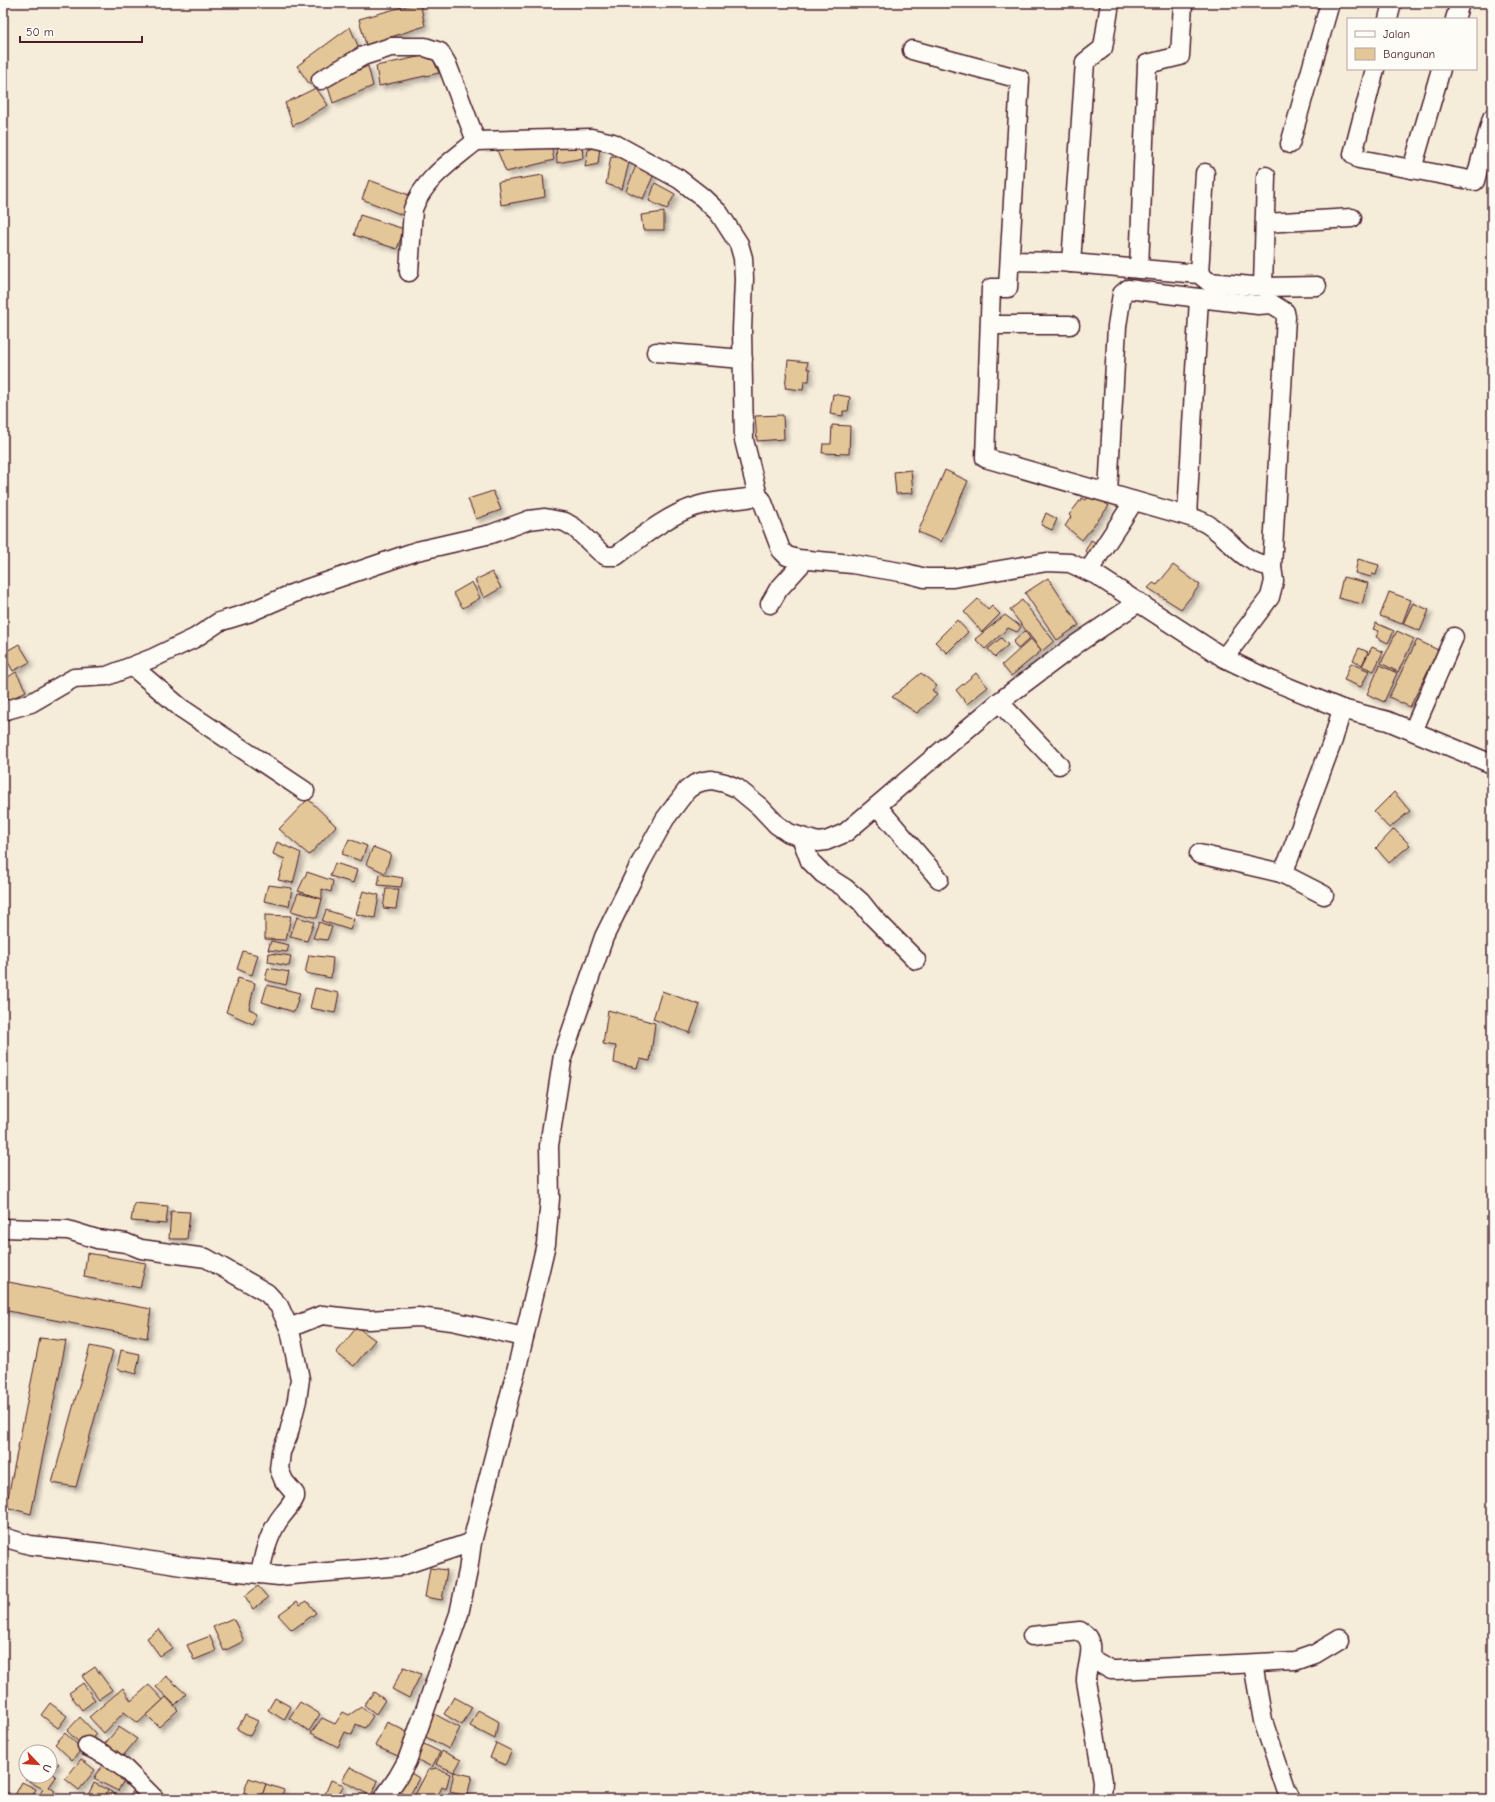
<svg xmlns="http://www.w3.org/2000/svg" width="1495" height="1802" font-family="'Comic Neue',sans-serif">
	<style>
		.building { fill: #e4c798; stroke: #4a1f2b; filter: url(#shadow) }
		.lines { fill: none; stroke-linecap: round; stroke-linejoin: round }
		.street-casing { stroke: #4a1f2b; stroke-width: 21 }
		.street { stroke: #fdfcf7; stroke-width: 18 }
	</style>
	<defs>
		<filter id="shadow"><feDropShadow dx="3.5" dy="3.5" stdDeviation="2" flood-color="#0004"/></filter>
	</defs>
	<rect width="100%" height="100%" fill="#f6ecda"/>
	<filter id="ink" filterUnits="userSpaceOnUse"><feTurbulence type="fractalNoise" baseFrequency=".025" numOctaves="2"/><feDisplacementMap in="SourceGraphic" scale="8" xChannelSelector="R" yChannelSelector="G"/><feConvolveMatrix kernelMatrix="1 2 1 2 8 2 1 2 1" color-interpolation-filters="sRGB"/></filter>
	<g filter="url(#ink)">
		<g class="building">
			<polygon points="417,3 420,3 425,26 366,45 359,19"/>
			<polygon points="350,27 358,46 310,85 297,66"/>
			<polygon points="431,54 439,73 379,86 376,66"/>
			<polygon points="368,66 373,86 333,103 327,84"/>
			<polygon points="316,88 328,105 293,126 285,103"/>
			<polygon points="551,144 554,160 506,172 497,150"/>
			<polygon points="582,144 583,158 557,163 556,146"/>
			<polygon points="600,146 598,164 585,167 588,150"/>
			<polygon points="611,156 630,159 622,189 606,184"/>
			<polygon points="636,165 654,174 643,199 626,191"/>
			<polygon points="543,175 545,197 501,205 498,182"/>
			<polygon points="369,180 412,196 405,216 362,199"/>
			<polygon points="655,183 675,194 667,209 649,201"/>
			<polygon points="664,212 664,230 643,230 641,215"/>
			<polygon points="360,215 404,229 397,249 354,235"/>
			<polygon points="788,360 808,362 807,369 810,369 809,381 804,381 803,390 785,388"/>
			<polygon points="833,394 850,397 848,411 843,411 843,416 830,414"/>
			<polygon points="783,415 784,439 757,441 755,416"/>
			<polygon points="832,425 850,426 849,454 822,453 823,444 831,444"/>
			<polygon points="911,470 913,493 896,494 894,472"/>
			<polygon points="945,470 968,481 941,542 918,532"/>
			<polygon points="493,491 501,510 476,519 468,499"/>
			<polygon points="1092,493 1109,506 1082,540 1065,526 1071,517 1069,515 1082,498 1086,500"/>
			<polygon points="1046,513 1057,519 1052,530 1041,525"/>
			<polygon points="1091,540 1100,545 1094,556 1085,551"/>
			<polygon points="1358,559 1379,565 1376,575 1372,574 1371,577 1355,573"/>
			<polygon points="1173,565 1200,585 1181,609 1148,588 1153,583 1157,585"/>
			<polygon points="492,572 501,588 484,598 475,580"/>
			<polygon points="1343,577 1368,583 1362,604 1338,598"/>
			<polygon points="1048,578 1079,625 1057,640 1025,593"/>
			<polygon points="472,582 480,598 463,608 453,593"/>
			<polygon points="1389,592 1411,600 1402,624 1380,616"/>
			<polygon points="978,599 988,610 992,606 1000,614 982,632 964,612"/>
			<polygon points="1022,600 1054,641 1042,651 1010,610"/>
			<polygon points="1413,603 1429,610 1420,631 1403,624"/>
			<polygon points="1005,615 1021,627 1017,632 1008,628 985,649 975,639"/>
			<polygon points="957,620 968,632 947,653 935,642"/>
			<polygon points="1376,623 1394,631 1388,643 1376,637 1379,631 1373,629"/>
			<polygon points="1025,631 1030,638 1018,649 1013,642"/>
			<polygon points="1397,631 1414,639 1398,672 1381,663"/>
			<polygon points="1001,638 1008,645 995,657 988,649"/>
			<polygon points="1031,639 1041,651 1011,676 1002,665"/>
			<polygon points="1417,640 1438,650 1410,707 1389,697"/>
			<polygon points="19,644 30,662 13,671 3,653"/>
			<polygon points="1372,647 1383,652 1374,671 1362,666"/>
			<polygon points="1359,648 1368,652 1362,665 1353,660"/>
			<polygon points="1351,663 1369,671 1361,687 1344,680"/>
			<polygon points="1380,665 1397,673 1384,702 1367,694"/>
			<polygon points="16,672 26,691 6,702 3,697 3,680"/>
			<polygon points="921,673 937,686 932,690 937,695 917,713 892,697"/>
			<polygon points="976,673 988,687 967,704 956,690"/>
			<polygon points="1394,792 1410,811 1389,828 1374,812"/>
			<polygon points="308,799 336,826 309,855 279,829"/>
			<polygon points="1394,829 1410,845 1389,863 1376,848"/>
			<polygon points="349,839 367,846 361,861 342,854"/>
			<polygon points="277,842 301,853 293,883 278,880 285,859 273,854"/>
			<polygon points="373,847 391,854 385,873 366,864"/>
			<polygon points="335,863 357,870 353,883 330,876"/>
			<polygon points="307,872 333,881 331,892 322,889 322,899 298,891"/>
			<polygon points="380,874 403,878 401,887 378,885"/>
			<polygon points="268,885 292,888 289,906 264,901"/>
			<polygon points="386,889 399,889 396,909 383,908"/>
			<polygon points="363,891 379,895 375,918 356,914"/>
			<polygon points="298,893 322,899 317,918 291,911"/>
			<polygon points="326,910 354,919 350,930 322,921"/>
			<polygon points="265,915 291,916 286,940 265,939"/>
			<polygon points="297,917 314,922 307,941 290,937"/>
			<polygon points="319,922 332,927 327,940 313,938"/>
			<polygon points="271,941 289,945 287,952 268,950"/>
			<polygon points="243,951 258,955 252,975 237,969"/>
			<polygon points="269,953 291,956 289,966 268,962"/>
			<polygon points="309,955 333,958 331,978 305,973"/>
			<polygon points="268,968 289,972 286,985 265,980"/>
			<polygon points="238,978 255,983 249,1009 258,1013 253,1024 226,1012"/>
			<polygon points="267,985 300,993 294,1012 262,1002"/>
			<polygon points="315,988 339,993 335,1013 310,1008"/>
			<polygon points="662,991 700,1005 690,1033 653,1019"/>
			<polygon points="608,1010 655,1023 650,1061 640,1059 637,1068 614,1063 616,1046 603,1044"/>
			<polygon points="134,1203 168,1206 166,1224 131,1221"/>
			<polygon points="171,1211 190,1212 187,1239 169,1239"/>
			<polygon points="87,1253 146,1263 140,1288 84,1277"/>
			<polygon points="3,1281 151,1309 147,1338 3,1310"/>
			<polygon points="357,1327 375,1340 354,1366 336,1353"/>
			<polygon points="40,1338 66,1341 31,1514 6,1507"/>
			<polygon points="90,1346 113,1351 76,1487 52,1483"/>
			<polygon points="121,1350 140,1354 136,1374 117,1369"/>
			<polygon points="430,1568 447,1570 442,1600 425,1597"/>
			<polygon points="258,1586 268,1598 253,1609 245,1596"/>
			<polygon points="297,1601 300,1605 307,1601 316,1613 292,1630 278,1615"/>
			<polygon points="233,1618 244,1641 224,1651 213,1627"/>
			<polygon points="159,1629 172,1648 160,1656 147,1638"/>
			<polygon points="210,1636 216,1651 194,1660 187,1645"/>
			<polygon points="95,1667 112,1690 99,1699 82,1676"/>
			<polygon points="404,1667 421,1674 409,1698 392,1689"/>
			<polygon points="166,1676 186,1694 175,1705 156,1687"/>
			<polygon points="83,1683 95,1700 82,1710 69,1693"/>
			<polygon points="149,1685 163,1700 138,1723 124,1712 104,1733 89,1717 123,1688 131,1701"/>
			<polygon points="374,1692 385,1700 376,1714 364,1705"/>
			<polygon points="166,1697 178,1710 159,1727 147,1715"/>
			<polygon points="454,1697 472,1707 462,1725 444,1714"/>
			<polygon points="275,1698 291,1707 284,1720 268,1710"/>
			<polygon points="300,1702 320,1714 309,1731 289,1718"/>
			<polygon points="50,1703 67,1716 58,1728 41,1715"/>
			<polygon points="361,1707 373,1716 365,1728 356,1724 352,1735 345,1732 338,1747 311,1733 322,1718 335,1724 343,1712 349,1715"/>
			<polygon points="478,1710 498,1721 495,1739 470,1726"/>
			<polygon points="431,1712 460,1728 449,1749 422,1735"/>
			<polygon points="245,1715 258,1721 250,1736 237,1729"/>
			<polygon points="80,1717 96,1734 84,1747 67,1731"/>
			<polygon points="387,1722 409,1733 398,1756 375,1746"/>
			<polygon points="119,1727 137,1739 123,1756 116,1750 113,1754 103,1746"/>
			<polygon points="65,1733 82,1749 72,1760 55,1744"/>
			<polygon points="422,1743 440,1752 432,1767 414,1758"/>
			<polygon points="496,1743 512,1751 505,1765 490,1758"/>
			<polygon points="442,1751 461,1760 454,1772 436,1764"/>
			<polygon points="50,1758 59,1764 51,1772 56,1777 49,1787 55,1791 50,1799 37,1799 43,1789 25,1779 28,1776 50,1776"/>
			<polygon points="81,1759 95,1770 79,1790 65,1779"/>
			<polygon points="104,1762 126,1776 118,1791 94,1779"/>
			<polygon points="350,1767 378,1781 371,1796 342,1780"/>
			<polygon points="436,1768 450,1774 446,1789 442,1787 436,1799 423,1799 415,1795 428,1770"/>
			<polygon points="406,1770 419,1778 409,1797 395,1789"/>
			<polygon points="454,1772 472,1776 467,1796 450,1792"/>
			<polygon points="249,1778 266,1784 261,1799 243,1794"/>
			<polygon points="331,1780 344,1785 339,1793 353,1799 323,1799"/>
			<polygon points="22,1782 36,1789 31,1799 13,1799"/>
			<polygon points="94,1783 108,1790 104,1799 86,1799"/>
			<polygon points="266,1784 284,1790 280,1799 261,1799"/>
			<polygon points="137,1787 149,1799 126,1799"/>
			<polygon points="3,1790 10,1794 7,1799 3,1799"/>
			<polygon points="108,1790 121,1797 120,1799 104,1799"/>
		</g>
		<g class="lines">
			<g class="street-casing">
				<g id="street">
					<polyline points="1388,19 1392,3"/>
					<polyline points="1455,19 1460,3"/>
					<path d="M912,50l108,29 -12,209h-17l-6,170 202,58c8,3 17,5 23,10 26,17 27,34 62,41"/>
					<polyline points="1375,69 1353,154 1359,159 1475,181 1492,118"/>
					<polyline points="321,80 363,56 391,47 425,47 440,52 447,64 476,141 591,138 613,143 679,179 701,196 719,213 739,244 743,258 744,279 742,330 744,440 758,496 762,500 781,550 787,556 798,559 852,564 906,573 925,578 953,578 1047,562 1070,563 1096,575 1224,658 1268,679 1342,709 1388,721 1492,764"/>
					<polyline points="1290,144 1330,3"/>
					<polyline points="1412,169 1441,69"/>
					<polyline points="1265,223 1352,218"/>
					<polyline points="1010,261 1060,262 1199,274 1209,282 1263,287 1317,286"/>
					<polyline points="1071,263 1085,62 1103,48 1110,3"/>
					<polyline points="1139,269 1147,64 1180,56 1183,3"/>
					<path d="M409,272l4,-63c11,-30 39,-48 63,-68"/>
					<polyline points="1199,274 1205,173"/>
					<polyline points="1263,287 1266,176"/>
					<polyline points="990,325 1070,325"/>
					<polyline points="656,352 743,359"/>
					<polyline points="1108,493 1117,326 1122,294 1128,289 1199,298"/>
					<polyline points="1187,516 1199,298 1258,305 1272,304 1285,312 1286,317 1272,567 1274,581 1270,597 1224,658"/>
					<polyline points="1089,570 1134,501"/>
					<polyline points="770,604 778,590 805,560"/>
					<polyline points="133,667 181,708 305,791"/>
					<polyline points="999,702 1059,765"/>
					<path d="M3,711l28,-8 43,-25 33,-2 46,-18 42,-20 24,-16 29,-9 46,-20 123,-42 74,-17 38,-14 16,-2 20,4 10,6 25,24 6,4h10c24,-18 51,-41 81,-50 20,-7 40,-5 61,-10"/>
					<polyline points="1413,731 1454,637"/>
					<polyline points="877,806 939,879"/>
					<polyline points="801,837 810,861 823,874 845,888 861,902 873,917 916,960"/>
					<polyline points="1199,854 1281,873 1324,895"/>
					<polyline points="1281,873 1288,861 1333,740 1342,709"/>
					<path d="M3,1228l65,2 29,9 29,4 15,6 65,9 61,35 12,13 11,24 10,49 -3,21 -9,36 -7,16 -2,17 5,12 11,13v3c-4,10 -13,17 -18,26 -10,16 -14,33 -17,51"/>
					<polyline points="289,1328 322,1315 369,1320 418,1317 452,1321 524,1337"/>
					<polyline points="3,1537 30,1545 102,1553 188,1567 279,1576 401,1566 472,1542"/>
					<path d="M1032,1636l48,-5c19,10 6,33 6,50l17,100 -1,18"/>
					<polyline points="1090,1658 1111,1670 1117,1670 1295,1661 1315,1654 1340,1639"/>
					<polyline points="1253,1664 1263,1721 1286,1789 1291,1799"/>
					<polyline points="87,1746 105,1755 125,1769 155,1799"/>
					<polyline points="383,1799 398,1777 407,1761 459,1614 468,1571 472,1542 518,1363 546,1244 550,1198 549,1146 563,1055 604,937 641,862 665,819 687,790 695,784 704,781 712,780 725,783 737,788 760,807 777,825 789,833 818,842 826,841 845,833 999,702 1075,645 1139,602"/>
				</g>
			</g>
			<use href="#street" class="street"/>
		</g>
	</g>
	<rect width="1495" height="1802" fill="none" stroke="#fdfcf7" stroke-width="16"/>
	<rect x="8" y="8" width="1479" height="1786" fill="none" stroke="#4a1f2b" stroke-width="1.5" filter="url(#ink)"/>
	<rect x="1347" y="18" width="130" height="52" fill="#fdfcf7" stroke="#b5a4a5"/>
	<rect x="1355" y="31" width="20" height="6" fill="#fdfcf7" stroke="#b5a4a5"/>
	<text x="1383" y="38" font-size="12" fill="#4a1f2b">Jalan</text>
	<rect x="1355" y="48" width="20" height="12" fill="#e4c798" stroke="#b5a4a5"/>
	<text x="1383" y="58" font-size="12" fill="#4a1f2b">Bangunan</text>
	<g transform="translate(38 1764) rotate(115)"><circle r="19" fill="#fdfcf7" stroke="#b5a4a5"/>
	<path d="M0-3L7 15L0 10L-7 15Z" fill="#c8321e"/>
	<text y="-6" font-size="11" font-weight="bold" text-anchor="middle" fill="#4a1f2b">U</text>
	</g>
	<path d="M20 36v6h122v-6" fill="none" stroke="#4a1f2b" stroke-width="2"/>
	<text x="26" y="36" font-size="12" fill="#4a1f2b" stroke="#fdfcf7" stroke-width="3" paint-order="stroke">50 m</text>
</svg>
